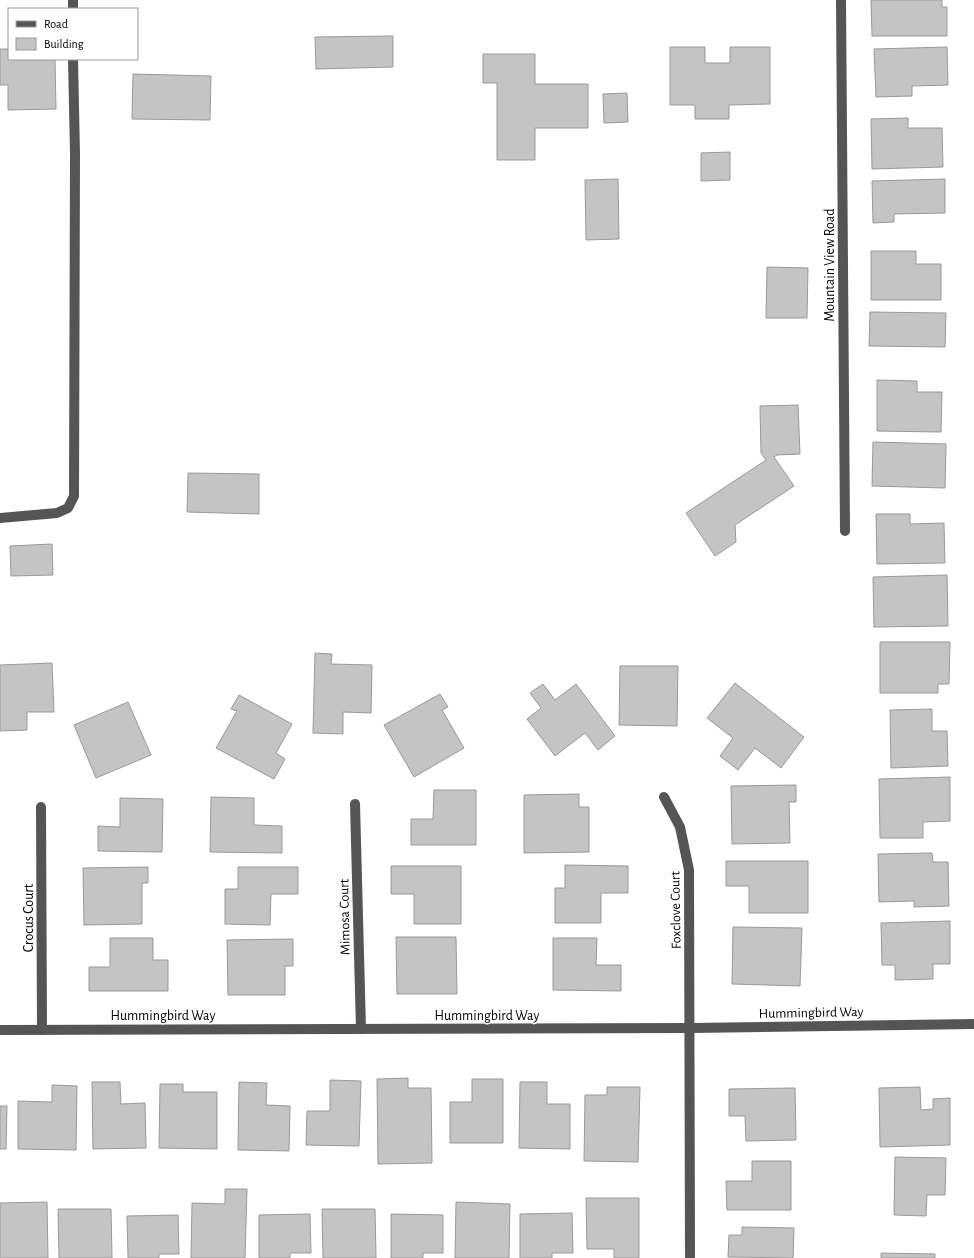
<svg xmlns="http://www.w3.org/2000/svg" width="974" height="1258" font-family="'Alegreya Sans',sans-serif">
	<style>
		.building { fill: #c4c4c4; stroke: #999 }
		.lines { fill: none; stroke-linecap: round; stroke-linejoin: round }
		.minor { stroke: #555; stroke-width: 10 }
		.labels { text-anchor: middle; stroke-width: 3; stroke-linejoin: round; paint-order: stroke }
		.street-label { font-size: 14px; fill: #000; stroke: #fff }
	</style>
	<rect width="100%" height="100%" fill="#fff"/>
	<g class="building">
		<polygon points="871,0 942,0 942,7 947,7 947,36 872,36"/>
		<polygon points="393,36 393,67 316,69 315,37"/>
		<polygon points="670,47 705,47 705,63 730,63 730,47 770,47 770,104 729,105 729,119 695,119 695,105 670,105"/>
		<polygon points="947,47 948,85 912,86 912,96 876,97 874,49"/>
		<polygon points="0,49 9,49 9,59 55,59 56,109 8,110 8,85 0,85"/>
		<polygon points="483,54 535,54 535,84 588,84 588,128 535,128 535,160 497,160 497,83 483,83"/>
		<polygon points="133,74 211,76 210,120 132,119"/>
		<polygon points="627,93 628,122 604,123 603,94"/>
		<polygon points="908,118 908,128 942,128 943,167 872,169 871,119"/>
		<polygon points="730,152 730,180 701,181 701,153"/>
		<polygon points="618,179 619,239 586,240 585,180"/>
		<polygon points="945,179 945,213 894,214 894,222 873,223 872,181"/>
		<polygon points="871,251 916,251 916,264 941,264 941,300 871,300"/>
		<polygon points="767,267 808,268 807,318 766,318"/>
		<polygon points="870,312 946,313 945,347 869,346"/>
		<polygon points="877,380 917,381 917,392 942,392 941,432 877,431"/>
		<polygon points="798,405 800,454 777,455 774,457 794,486 735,525 736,542 715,556 686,513 766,460 761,453 760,406"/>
		<polygon points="873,442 946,444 945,488 872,486"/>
		<polygon points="188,473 259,474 259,514 187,512"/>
		<polygon points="876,514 910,514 910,524 944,523 945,563 877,564"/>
		<polygon points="52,544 53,575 11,576 10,546"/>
		<polygon points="947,575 948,626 874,627 873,577"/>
		<polygon points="880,642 950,642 949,684 938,684 938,693 880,693"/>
		<polygon points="315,653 332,654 331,664 372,665 371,713 343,712 343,734 313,733"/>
		<polygon points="52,663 54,712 27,712 27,730 0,731 0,665"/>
		<polygon points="620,666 678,666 677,726 619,725"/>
		<polygon points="735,683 804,737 781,768 755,748 738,770 720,756 733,738 707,718"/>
		<polygon points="543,684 555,700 576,684 615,736 598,750 585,733 555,756 527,719 541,708 530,693"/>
		<polygon points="440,694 448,707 442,710 464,748 414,777 384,725"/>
		<polygon points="239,695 292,724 276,753 285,759 274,779 216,748 237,711 231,709"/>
		<polygon points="128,702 151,755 96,778 74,725"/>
		<polygon points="932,709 932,731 947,731 948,766 891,768 890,710"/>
		<polygon points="950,777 950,821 923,822 923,838 880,838 879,779"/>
		<polygon points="796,785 796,802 789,802 790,843 732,844 731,786"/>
		<polygon points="434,790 476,790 476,845 411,845 411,819 433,819"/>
		<polygon points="579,794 579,807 589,807 589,852 524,853 524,795"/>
		<polygon points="211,797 254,798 254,825 282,826 282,853 210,852"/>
		<polygon points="120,798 163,799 162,852 98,851 98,826 120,827"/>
		<polygon points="932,853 933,862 948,862 949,906 914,907 914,901 879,902 878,854"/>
		<polygon points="726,861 808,861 808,913 749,913 749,886 726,886"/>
		<polygon points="565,865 628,866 628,893 601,893 601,923 555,923 555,888 565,888"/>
		<polygon points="391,866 461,866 461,924 414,924 414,894 391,894"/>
		<polygon points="148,867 148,883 142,883 142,924 84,925 83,868"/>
		<polygon points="238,867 298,867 298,894 271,894 270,925 225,924 225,889 238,889"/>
		<polygon points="950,921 950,964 933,964 933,979 895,980 895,965 882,965 881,923"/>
		<polygon points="733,927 802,928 800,986 732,984"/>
		<polygon points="396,937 456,937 457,994 397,994"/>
		<polygon points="110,938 153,938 153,960 168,960 168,991 89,991 89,967 110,967"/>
		<polygon points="553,938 597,938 596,965 621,965 621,991 553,990"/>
		<polygon points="293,939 293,966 285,966 285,995 228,995 227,940"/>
		<polygon points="408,1078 408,1088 431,1088 432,1163 378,1164 377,1079"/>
		<polygon points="472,1079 503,1079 503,1143 450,1143 450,1102 472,1102"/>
		<polygon points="330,1080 361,1081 359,1146 306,1145 307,1111 330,1111"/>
		<polygon points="92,1082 120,1082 121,1104 145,1103 146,1148 93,1149"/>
		<polygon points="239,1082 267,1083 266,1105 290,1106 289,1151 238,1150"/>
		<polygon points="520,1082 547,1082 547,1104 570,1104 570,1149 519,1148"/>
		<polygon points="160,1084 183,1084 183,1092 217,1092 217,1149 159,1148"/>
		<polygon points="52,1085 77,1086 76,1150 18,1149 18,1101 52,1102"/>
		<polygon points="607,1087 640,1087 638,1162 584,1161 585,1095 607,1095"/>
		<polygon points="920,1087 921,1110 933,1109 933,1099 950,1098 950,1145 880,1147 879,1088"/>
		<polygon points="795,1088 796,1140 746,1141 745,1116 729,1116 729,1089"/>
		<polygon points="0,1106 7,1106 6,1149 0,1149"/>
		<polygon points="895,1157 946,1158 945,1195 927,1195 926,1216 894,1215"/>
		<polygon points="752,1161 791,1161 791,1210 727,1210 726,1181 752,1181"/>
		<polygon points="225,1189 247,1189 245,1258 191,1258 192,1203 225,1204"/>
		<polygon points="586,1198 639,1198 639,1258 614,1258 614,1249 587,1249"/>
		<polygon points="47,1202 48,1258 0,1258 0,1203"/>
		<polygon points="456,1202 510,1204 509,1258 455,1258"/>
		<polygon points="58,1209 111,1209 112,1258 59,1258"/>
		<polygon points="322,1209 375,1209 376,1258 323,1258"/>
		<polygon points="572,1213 573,1253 552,1253 552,1258 520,1258 520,1214"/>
		<polygon points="310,1214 311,1253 290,1253 290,1258 259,1258 259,1215"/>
		<polygon points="391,1214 443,1215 443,1253 423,1253 423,1258 391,1258"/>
		<polygon points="178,1215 179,1254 159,1254 159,1258 128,1258 127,1216"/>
		<polygon points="742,1227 794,1228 793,1258 728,1257 729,1235 742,1235"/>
		<polygon points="881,1253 935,1254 935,1258 881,1258"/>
	</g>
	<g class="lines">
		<g class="minor">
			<polyline points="841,0 845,531"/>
			<polyline points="73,9 73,0"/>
			<polyline points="0,518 57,513 68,508 74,496 75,154 73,59"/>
			<polyline points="664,797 680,827 689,870 690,1258"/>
			<polyline points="355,804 361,1029"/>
			<polyline points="41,807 42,1030"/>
			<polyline points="0,1030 691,1028 974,1024"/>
		</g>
	</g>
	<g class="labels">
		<g class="street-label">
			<text transform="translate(829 265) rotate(-90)" y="5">Mountain View Road</text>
			<text transform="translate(675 910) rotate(-91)" y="5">Foxclove Court</text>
			<text transform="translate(344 917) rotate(-91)" y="5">Mimosa Court</text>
			<text transform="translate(28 918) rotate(-90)" y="5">Crocus Court</text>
			<text transform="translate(811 1012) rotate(-1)" y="5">Hummingbird Way</text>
			<text x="163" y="1020">Hummingbird Way</text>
			<text x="487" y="1020">Hummingbird Way</text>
		</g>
	</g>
	<rect x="8" y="8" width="130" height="52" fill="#ffffff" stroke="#999999"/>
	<rect x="16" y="21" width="20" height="6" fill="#555555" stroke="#999999"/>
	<text x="44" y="28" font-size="12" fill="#000000">Road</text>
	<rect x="16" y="38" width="20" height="12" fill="#c4c4c4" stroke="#999999"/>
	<text x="44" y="48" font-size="12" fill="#000000">Building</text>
</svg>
